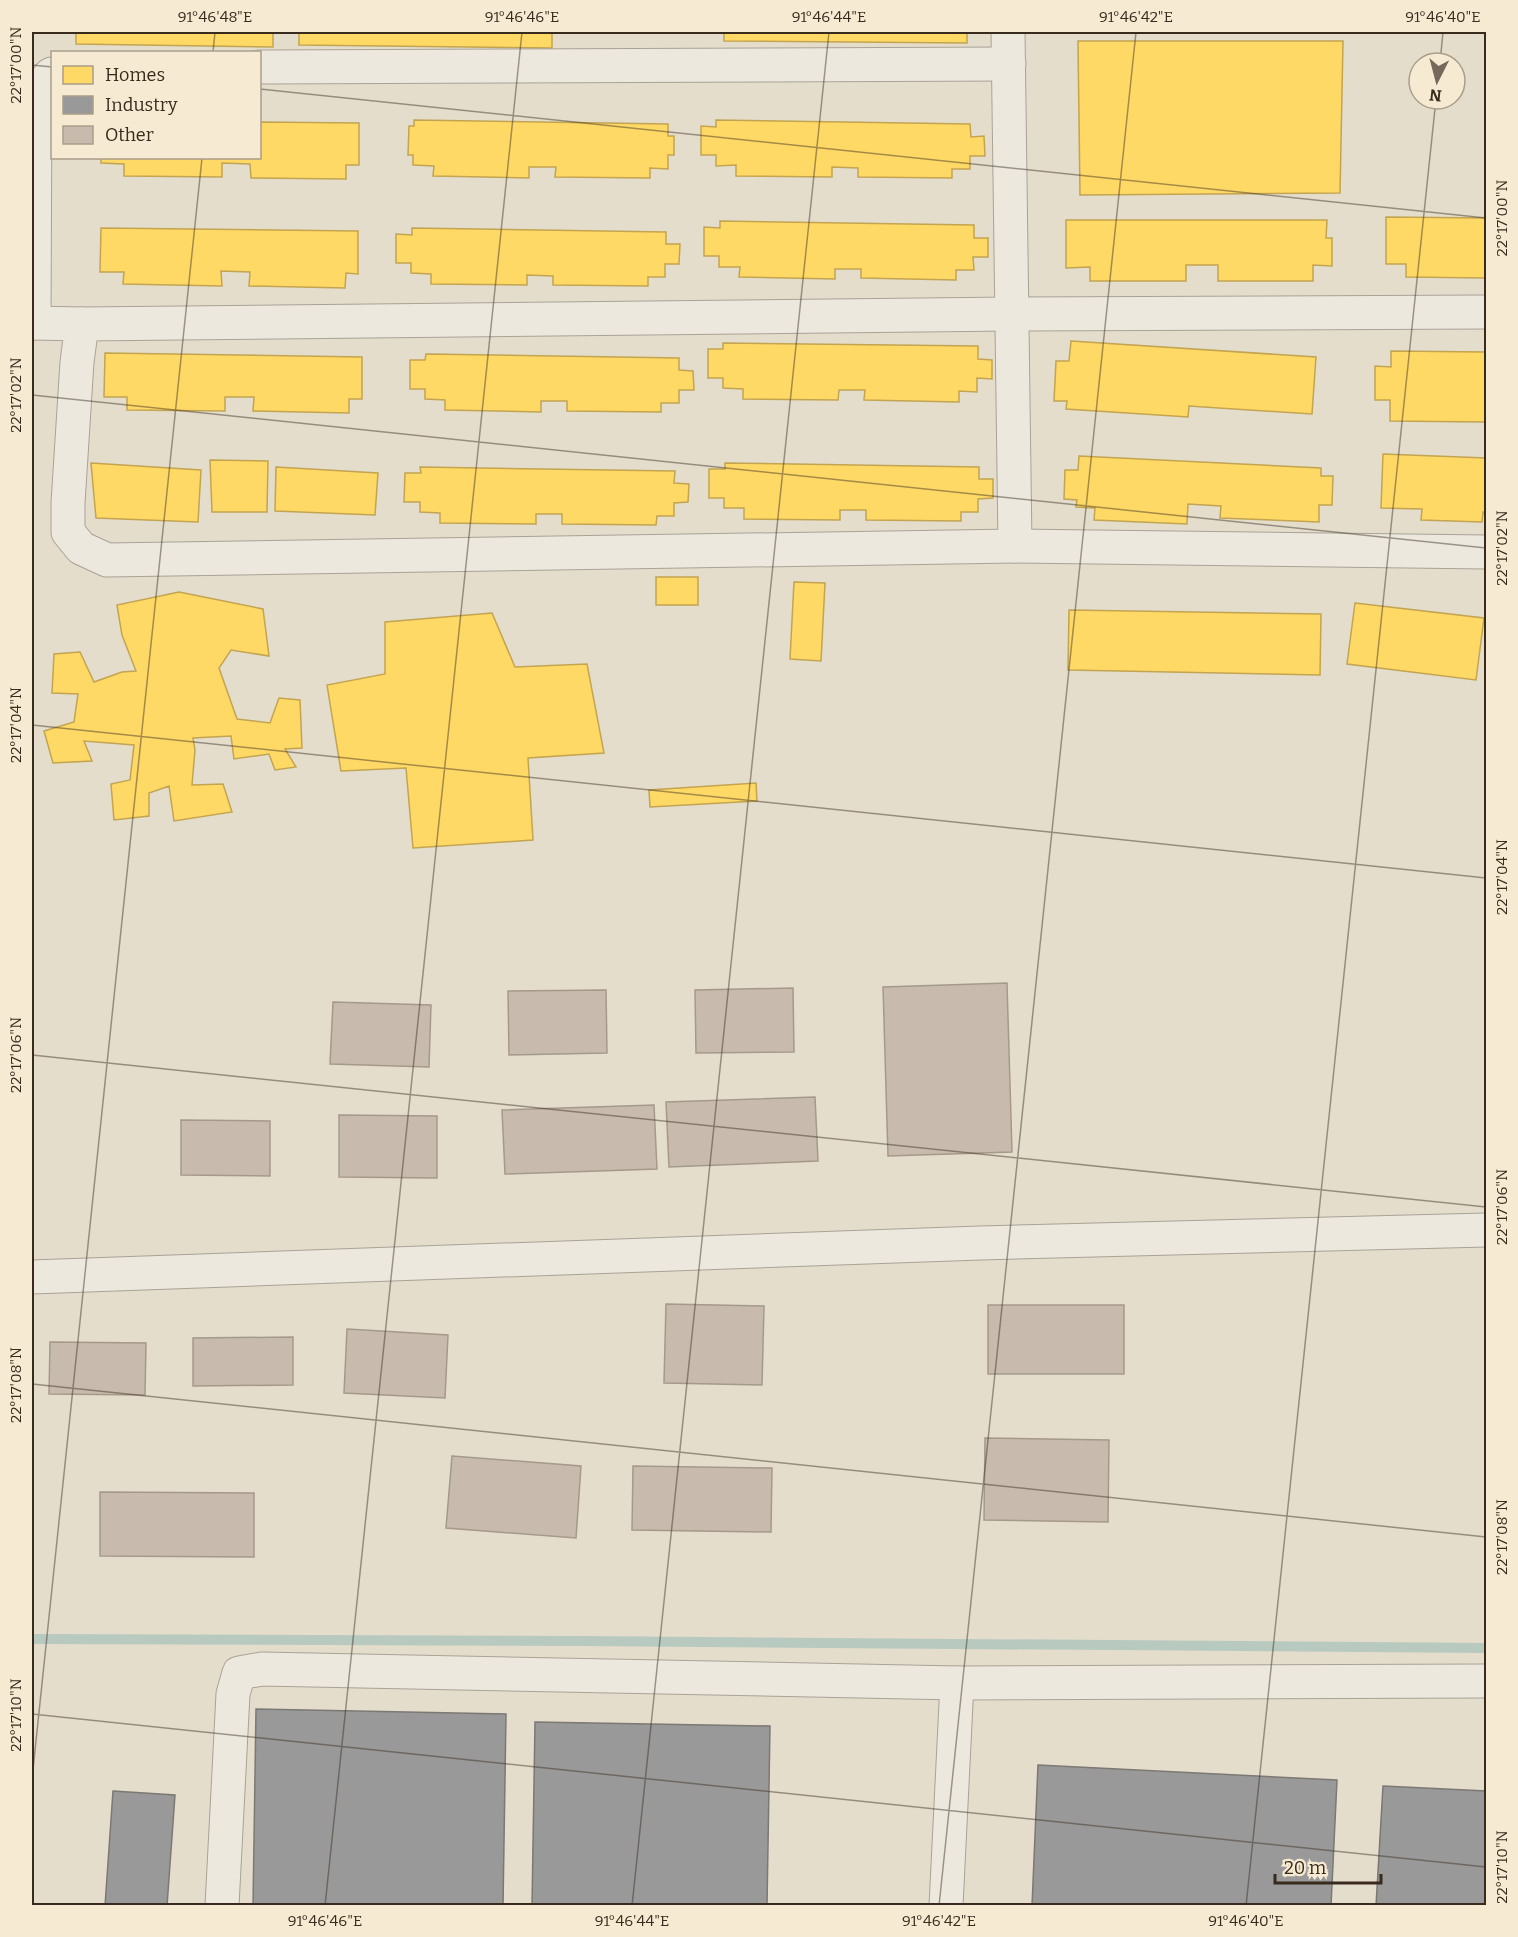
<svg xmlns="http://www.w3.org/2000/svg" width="1518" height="1937" font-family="Bitter,serif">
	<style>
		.homes { fill: #ffd966; stroke: #c3a450; stroke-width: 1.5 }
		.industry { fill: #999; stroke: #7c7874; stroke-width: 1.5 }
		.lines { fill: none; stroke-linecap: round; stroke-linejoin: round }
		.stream { stroke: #b8c9bf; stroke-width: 10 }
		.building { fill: #c8bbad; stroke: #a5998b; stroke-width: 1.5 }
		.minor-casing { stroke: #a9a296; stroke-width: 35 }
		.minor { stroke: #ece8de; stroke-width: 33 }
		.ticks { fill: none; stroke: #382a1d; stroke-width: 1.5; stroke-opacity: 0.45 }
		.neatline { fill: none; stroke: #382a1d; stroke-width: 2 }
		.ticks-label { font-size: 15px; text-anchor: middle; fill: #382a1d }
	</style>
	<rect width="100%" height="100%" fill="#e4ddcc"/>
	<g class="homes">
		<polygon points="76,32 273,32 273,47 76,44"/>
		<polygon points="299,32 552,32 552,48 299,45"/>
		<polygon points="724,32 967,32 967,43 724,41"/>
		<polygon points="1078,41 1343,41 1340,193 1080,195"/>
		<polygon points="414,120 668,124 668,136 674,136 674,155 668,155 668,169 650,168 650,178 555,177 556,167 529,167 529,178 433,176 434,166 413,165 413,155 408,155 409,126 414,126"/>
		<polygon points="716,120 970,124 971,137 984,136 985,156 970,156 970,169 952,169 952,178 858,177 858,168 832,167 832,177 736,176 736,165 716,166 716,155 701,155 701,126 716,127"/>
		<polygon points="260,122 359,123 359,165 346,165 346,179 251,178 250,164 222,163 222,177 124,176 124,164 101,163 101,158 260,158"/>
		<polygon points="1386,217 1486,218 1486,278 1406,277 1406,264 1386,264"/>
		<polygon points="1066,220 1327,220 1326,238 1332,238 1332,266 1313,265 1313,281 1218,281 1218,265 1186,265 1186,281 1090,281 1090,267 1066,268"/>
		<polygon points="720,221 974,225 974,238 988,238 988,257 973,257 974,270 956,270 956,280 861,278 861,269 835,269 835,279 739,277 740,267 719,267 719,256 704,256 704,227 720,228"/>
		<polygon points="101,228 358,231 358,274 346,273 345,288 249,286 250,272 221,271 222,286 123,284 124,272 100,272"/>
		<polygon points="412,228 666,232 666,244 680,244 679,264 665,264 665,277 648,277 648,286 553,285 553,276 527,275 527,285 431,284 431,274 411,273 411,263 396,263 396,234 412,235"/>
		<polygon points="1071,341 1316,357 1312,414 1189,406 1188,417 1066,409 1067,401 1054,401 1056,361 1069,361"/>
		<polygon points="723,343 978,346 978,359 992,360 992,379 977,378 977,392 959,391 959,402 864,400 865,390 839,390 838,400 743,399 743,389 723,388 723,378 708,378 708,349 723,349"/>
		<polygon points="1391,351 1486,352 1486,422 1390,421 1390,400 1375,400 1375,366 1391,367"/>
		<polygon points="105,353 362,357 362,399 349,399 349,413 253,411 254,397 225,397 225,411 127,410 127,397 104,397"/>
		<polygon points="426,354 679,358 679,370 693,371 694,390 679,390 679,403 661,403 661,412 567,411 567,401 541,401 541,412 445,410 445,400 425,399 425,389 410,389 410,360 425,360"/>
		<polygon points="1383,454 1486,458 1486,513 1483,512 1482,522 1421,520 1422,509 1381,508"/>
		<polygon points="1079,456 1321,468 1321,476 1333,476 1332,505 1319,505 1319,522 1220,518 1221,506 1188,504 1187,524 1094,520 1095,508 1076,507 1077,500 1064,499 1065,470 1078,470"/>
		<polygon points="210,460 268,461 267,512 212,512"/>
		<polygon points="91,463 201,470 198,522 96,518"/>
		<polygon points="725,463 979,467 979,479 993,479 993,498 978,499 978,512 961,512 961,521 866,520 866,510 840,510 840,520 744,519 744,508 724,508 724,498 709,498 709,469 725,469"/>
		<polygon points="276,467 378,473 375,515 275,511"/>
		<polygon points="420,467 675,471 674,483 689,484 688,502 674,503 674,516 657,516 656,525 562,524 562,514 536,514 536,524 440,523 440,513 420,512 420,502 404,502 405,473 421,473"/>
		<rect x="656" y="577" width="42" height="28"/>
		<polygon points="794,582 825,583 821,661 790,659"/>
		<polygon points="179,592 263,609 269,656 231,650 219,668 237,719 270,723 279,698 300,700 302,748 285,749 296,767 275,770 269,754 234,759 231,736 193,738 195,750 192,785 223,784 232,812 174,821 169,786 149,793 149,816 114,820 111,784 130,780 134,745 84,741 92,761 53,763 44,731 74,722 78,694 52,693 54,654 80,652 94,682 122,672 136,671 122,635 117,605"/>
		<polygon points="1355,603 1484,618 1476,680 1347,664"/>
		<polygon points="1069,610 1321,614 1320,675 1068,670"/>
		<polygon points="492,613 515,667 587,664 604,753 528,758 533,840 413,848 406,768 341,771 327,685 385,674 385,622"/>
		<polygon points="756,783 757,801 650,807 649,790"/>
	</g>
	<g class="industry">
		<polygon points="256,1709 506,1714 503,1906 253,1906"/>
		<polygon points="535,1722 770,1726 767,1906 532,1906"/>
		<polygon points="1038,1765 1337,1780 1331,1906 1032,1906"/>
		<polygon points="1383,1786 1486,1791 1486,1906 1376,1906"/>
		<polygon points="113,1791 175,1795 167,1906 105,1906"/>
	</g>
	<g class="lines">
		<polyline class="stream" points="32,1639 580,1641 1486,1648"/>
	</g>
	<g class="building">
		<polygon points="1007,983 1012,1152 888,1156 883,987"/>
		<polygon points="793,988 794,1052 696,1053 695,990"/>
		<polygon points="606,990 607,1053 509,1055 508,991"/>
		<polygon points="333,1002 431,1005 429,1067 330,1064"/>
		<polygon points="815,1097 818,1161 669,1167 666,1102"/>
		<polygon points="654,1105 657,1169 505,1174 502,1110"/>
		<polygon points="339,1115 437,1116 437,1178 339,1177"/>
		<polygon points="181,1120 270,1121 270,1176 181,1175"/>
		<polygon points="666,1304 764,1306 762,1385 664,1383"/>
		<rect x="988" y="1305" width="136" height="69"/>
		<polygon points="347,1329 448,1335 445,1398 344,1393"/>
		<polygon points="293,1337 293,1385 193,1386 193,1338"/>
		<polygon points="50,1342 146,1343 145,1395 49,1394"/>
		<polygon points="985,1438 1109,1440 1108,1522 984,1520"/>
		<polygon points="452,1456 581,1466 576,1538 446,1528"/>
		<polygon points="633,1466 772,1468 771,1532 632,1530"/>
		<polygon points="100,1492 254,1493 254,1557 100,1556"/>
	</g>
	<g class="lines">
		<g class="minor-casing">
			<g id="minor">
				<polyline points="1008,32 1015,546"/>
				<polyline points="260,67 1009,64"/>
				<polyline points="32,323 82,324 77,362 68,503 68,532 81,548 107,560 1015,546 1486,552"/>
				<polyline points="34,323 35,95 50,75 52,74"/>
				<polyline points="82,324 1012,314 1486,312"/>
				<polyline points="32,1277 980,1243 1486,1230"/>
				<polyline points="222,1906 233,1694 239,1673 262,1669 957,1683 1486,1681"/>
				<polyline points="946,1906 957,1683"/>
			</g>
		</g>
		<use href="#minor" class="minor"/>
	</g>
	<path class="ticks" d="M213,52l2,-20M1440,63l3,-31M32,65l20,2M260,89l1226,129M32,395l1454,153M32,725l1454,153M32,1055l1454,152M32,1384l1454,153M32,1714l1454,153M32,1779l170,-1621M325,1906l197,-1874M632,1906l197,-1874M939,1906l197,-1874M1246,1906l190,-1807"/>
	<rect width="1518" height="1937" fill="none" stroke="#f6ebd2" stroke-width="66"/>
	<rect x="51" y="51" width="210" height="108" fill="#f6ebd2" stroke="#aa9e8a" stroke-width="1.5"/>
	<rect x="63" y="66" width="30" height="18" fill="#ffd966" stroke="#aa9e8a" stroke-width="1.5"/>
	<text x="105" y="81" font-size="18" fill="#382a1d">Homes</text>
	<rect x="63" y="96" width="30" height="18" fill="#999999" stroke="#aa9e8a" stroke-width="1.5"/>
	<text x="105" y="111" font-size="18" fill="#382a1d">Industry</text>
	<rect x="63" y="126" width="30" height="18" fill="#c8bbad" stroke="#aa9e8a" stroke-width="1.5"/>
	<text x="105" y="141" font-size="18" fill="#382a1d">Other</text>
	<g transform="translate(1437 81) rotate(186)"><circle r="28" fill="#f6ebd2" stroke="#aa9e8a" stroke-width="1.5"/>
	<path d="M0-4.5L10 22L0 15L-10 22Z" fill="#74695a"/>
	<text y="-9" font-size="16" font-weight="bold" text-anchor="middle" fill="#382a1d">N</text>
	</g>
	<path d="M1275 1874v9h106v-9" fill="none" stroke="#382a1d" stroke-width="3"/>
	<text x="1284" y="1874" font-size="18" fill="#382a1d" stroke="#f6ebd2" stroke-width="4.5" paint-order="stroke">20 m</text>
	<rect x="33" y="33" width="1452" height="1871" class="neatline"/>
	<g class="ticks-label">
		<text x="215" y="22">91°46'48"E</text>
		<text x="522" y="22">91°46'46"E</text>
		<text x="829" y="22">91°46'44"E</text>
		<text x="1136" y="22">91°46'42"E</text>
		<text x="1443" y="22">91°46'40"E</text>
		<text transform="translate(16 65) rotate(-90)" y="5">22°17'00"N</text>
		<text transform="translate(1502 218) rotate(-90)" y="5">22°17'00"N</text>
		<text transform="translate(16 395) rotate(-90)" y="5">22°17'02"N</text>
		<text transform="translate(1502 548) rotate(-90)" y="5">22°17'02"N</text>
		<text transform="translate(16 725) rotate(-90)" y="5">22°17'04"N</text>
		<text transform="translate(1502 877) rotate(-90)" y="5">22°17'04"N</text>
		<text transform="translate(16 1055) rotate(-90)" y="5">22°17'06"N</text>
		<text transform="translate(1502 1207) rotate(-90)" y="5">22°17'06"N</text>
		<text transform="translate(16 1385) rotate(-90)" y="5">22°17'08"N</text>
		<text transform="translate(1502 1537) rotate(-90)" y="5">22°17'08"N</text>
		<text transform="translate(16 1715) rotate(-90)" y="5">22°17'10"N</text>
		<text transform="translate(1502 1867) rotate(-90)" y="5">22°17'10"N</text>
		<text x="325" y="1926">91°46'46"E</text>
		<text x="632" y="1926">91°46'44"E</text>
		<text x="939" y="1926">91°46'42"E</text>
		<text x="1246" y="1926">91°46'40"E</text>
	</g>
</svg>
